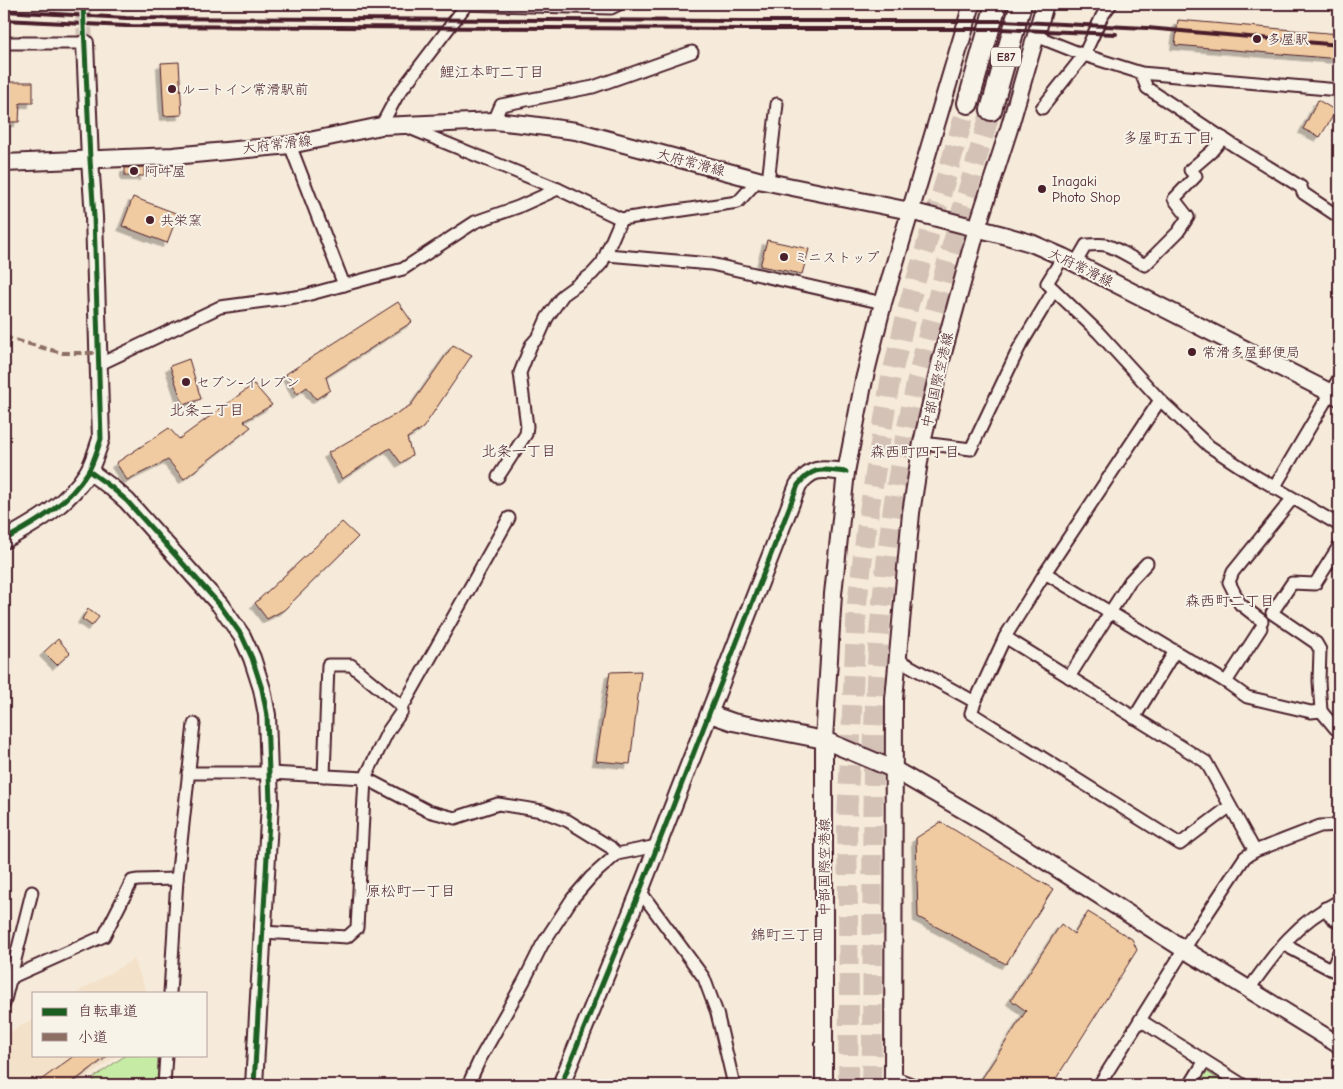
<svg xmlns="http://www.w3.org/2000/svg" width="1343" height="1089" font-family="'Comic Neue','Klee One',sans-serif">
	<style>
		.built { fill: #f4e1c9 }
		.green { fill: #c6eba5; stroke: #888568 }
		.building { fill: #f0caa0; stroke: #4a1f2b; filter: url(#shadow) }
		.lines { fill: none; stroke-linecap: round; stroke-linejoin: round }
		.secondary-tunnel { stroke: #d4c2b7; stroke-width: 16; stroke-dasharray: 16 8; stroke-linecap: butt }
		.highway-tunnel { stroke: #d4c2b7; stroke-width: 20; stroke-dasharray: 20 10; stroke-linecap: butt }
		.street-casing { stroke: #4a1f2b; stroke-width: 15 }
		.secondary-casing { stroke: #4a1f2b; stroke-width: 20 }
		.highway-casing { stroke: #4a1f2b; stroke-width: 24 }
		.street { stroke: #f7f3e8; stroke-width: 11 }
		.secondary { stroke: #f7f3e8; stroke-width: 16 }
		.highway { stroke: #f7f3e8; stroke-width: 20 }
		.rail { stroke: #4a1f2b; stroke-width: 4 }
		.quiet { stroke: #8d6e63; stroke-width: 4; stroke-dasharray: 8 4; stroke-linecap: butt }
		.cycleway-casing { stroke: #f7f3e8; stroke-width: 8 }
		.cycleway { stroke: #1b5e20; stroke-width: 5 }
		.poi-dot { fill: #4a1f2b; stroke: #f7f3e8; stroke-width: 2 }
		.labels { text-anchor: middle; stroke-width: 4; stroke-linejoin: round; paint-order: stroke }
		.shield { fill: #f7f3e8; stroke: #7e5f64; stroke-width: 1 }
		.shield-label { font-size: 12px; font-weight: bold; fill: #4a1f2b }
		.poi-label { font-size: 14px; fill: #4a1f2b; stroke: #f7f3e8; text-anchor: start }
		.street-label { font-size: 14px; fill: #4a1f2b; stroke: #f7f3e8 }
		.neighbourhood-label { font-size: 15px; fill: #4a1f2b; stroke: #f7f3e8 }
	</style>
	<defs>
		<filter id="shadow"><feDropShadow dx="-4.5" dy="4.5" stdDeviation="0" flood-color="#0004"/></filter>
	</defs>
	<rect width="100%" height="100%" fill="#f6ebda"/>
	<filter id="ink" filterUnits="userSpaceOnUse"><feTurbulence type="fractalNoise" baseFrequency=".02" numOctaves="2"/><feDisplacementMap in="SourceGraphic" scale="10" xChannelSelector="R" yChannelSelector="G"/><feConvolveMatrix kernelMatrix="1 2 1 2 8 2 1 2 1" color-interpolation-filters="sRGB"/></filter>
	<g filter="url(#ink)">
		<g class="built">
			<polygon points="134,959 147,993 76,993"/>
			<polygon points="34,1018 34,1055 118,1055 77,1085 4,1085 4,1036"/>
		</g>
		<g class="green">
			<polygon points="126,1055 158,1055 157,1085 95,1085 93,1078"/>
			<polygon points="1204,1070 1228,1085 1195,1085"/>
		</g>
		<g class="building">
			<polygon points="1178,20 1339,34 1339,59 1175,45"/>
			<polygon points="179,62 182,115 164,116 161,63"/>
			<polygon points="4,82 33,82 33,103 20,103 19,122 4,122"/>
			<polygon points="1318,100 1336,111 1320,137 1303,129"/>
			<polygon points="144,167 144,176 125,176 125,168"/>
			<polygon points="133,197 178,214 167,243 122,226"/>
			<polygon points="767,240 809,249 802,274 760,266"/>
			<polygon points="398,302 412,322 326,377 330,390 316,399 307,387 297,394 286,374"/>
			<polygon points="453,345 472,355 423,428 407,438 412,455 401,463 390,448 342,479 328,453 411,405"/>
			<polygon points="189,359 201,399 183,405 170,366"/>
			<polygon points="254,384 272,405 244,421 251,427 184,479 168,460 127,480 116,463 169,428 179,439"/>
			<polygon points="342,522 358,537 284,610 267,619 255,603"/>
			<polygon points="88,609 99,617 92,626 82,619"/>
			<polygon points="58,639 70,653 57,665 44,652"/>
			<polygon points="641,671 630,764 596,761 610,672"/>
			<polygon points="941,822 1053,889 1006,964 918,917 916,838"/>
			<polygon points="1088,912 1132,939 1137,950 1052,1085 989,1085 981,1080 1026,1011 1011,1000 1061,924 1074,934"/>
			<polygon points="75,1055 109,1055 69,1085 34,1085"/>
		</g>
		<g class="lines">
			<polyline class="secondary-tunnel" points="83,4 85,43"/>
			<g class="highway-tunnel">
				<polyline points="848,1085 849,1001 847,821 857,604 867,524 890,382 909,304 968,103"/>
				<path d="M871,1085c5,-170 -6,-342 14,-511 5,-49 12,-99 22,-147 21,-107 54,-212 84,-317"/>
			</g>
			<g class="street-casing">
				<g id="street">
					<polyline points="459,4 611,8 619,4"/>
					<polyline points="1036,36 1084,55 1141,73 1339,90"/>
					<polyline points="4,43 85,43"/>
					<polyline points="1141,73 1147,88 1233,145 1301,187 1303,193 1339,217"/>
					<polyline points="1042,108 1084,55 1102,16 1111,4"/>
					<polyline points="494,121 501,105 593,87 692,52"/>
					<polyline points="381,126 397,96 467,4"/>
					<polyline points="407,127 558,189 621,219 738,202 758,180"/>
					<polyline points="290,145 344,285"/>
					<polyline points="768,182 777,104"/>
					<polyline points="607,255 711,264 883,303"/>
					<polyline points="1063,257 1047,283 1098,332 1160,400 1209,446 1250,473 1339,525"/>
					<path d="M1075,264l11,-19c6,0 14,-1 20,0 13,4 27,14 39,20l33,-33 10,-15 -14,-18 22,-23 -6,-6 21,-18 12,-14"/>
					<polyline points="98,365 220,307 303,296 403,269 475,222 518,207 558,189"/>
					<polyline points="922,443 971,449 1019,348 1054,290"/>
					<polyline points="498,477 526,434 527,426 520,373 531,345 539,336 547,318 563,295 592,274 602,263 621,219"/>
					<polyline points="1274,488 1339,378"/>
					<polyline points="1045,573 1226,682 1247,697 1311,712 1321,711 1335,728 1339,731"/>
					<polyline points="1262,621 1240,604 1229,582 1233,572 1292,499"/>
					<polyline points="1005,637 1206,762 1255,851"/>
					<polyline points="897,659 975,702 1005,637 1045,573 1160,400"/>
					<polyline points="1069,677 1130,581 1147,563"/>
					<polyline points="1226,682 1261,628"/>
					<polyline points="975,702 971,713 1180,844 1229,807"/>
					<polyline points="401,706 406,701 509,518"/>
					<polyline points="1321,711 1319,681 1320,650 1316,643 1272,613 1292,583 1315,584 1339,546"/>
					<polyline points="1134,718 1175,651"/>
					<polyline points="188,773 270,773 365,778 428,811 455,818 498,804 524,808 542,811 568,821 610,847 617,854"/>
					<polyline points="640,891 704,978 717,1013 734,1085"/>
					<polyline points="1325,908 1332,918 1339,923"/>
					<polyline points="262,932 347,937 357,928 365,778 388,731 402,711 401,706 351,665 328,665 324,776"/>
					<polyline points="1285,943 1292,949 1332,970 1339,952"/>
					<polyline points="10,978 104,936 132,881 138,880 177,879"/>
					<path d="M1249,989c27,-38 48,-67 90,-88"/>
					<polyline points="170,993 177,879 194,724"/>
					<polyline points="4,1004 32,892"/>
					<polyline points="1140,1020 1193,935 1245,857 1255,851 1320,826 1339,825"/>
					<polyline points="893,1077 914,1085"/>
					<polyline points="164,1085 166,1055"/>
					<polyline points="468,1085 480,1059 524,981 542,945 572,899 591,877 617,854 657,846"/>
					<polyline points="1099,1085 1140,1020 1243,1085"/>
					<polyline points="1190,1085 1204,1062"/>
				</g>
			</g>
			<g class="secondary-casing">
				<g id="secondary">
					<polyline points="4,163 173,156 290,145 381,126 494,121 523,124 576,131 758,180 910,211 1003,235 1031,243 1063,257 1339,397"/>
					<polyline points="89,471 111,487 127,501 220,605 242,636 252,658 262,689 267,715 270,803 254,1085"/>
					<path d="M4,540c33,-18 64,-36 84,-68 6,-10 9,-22 13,-33l-7,-222 -4,-57 -5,-117"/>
					<polyline points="710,714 733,722 824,740 893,769 986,823 1185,950 1339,1045"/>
					<path d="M561,1085l79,-194 158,-406c16,-20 25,-15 48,-13"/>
					<polyline points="824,1085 824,740 833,594 846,472 864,380 883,303 972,4"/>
					<polyline points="893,1085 894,699 911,513 922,443 940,364 977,228 1009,129 1045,4"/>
				</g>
			</g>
			<g class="highway-casing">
				<g id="highway">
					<polyline points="968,103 996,4"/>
					<polyline points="991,110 1021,4"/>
				</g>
			</g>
			<use href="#street" class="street"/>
			<use href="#secondary" class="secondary"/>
			<use href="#highway" class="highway"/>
			<g class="rail">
				<polyline points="4,11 126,18 748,21 1001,21 1147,28 1339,45"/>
				<polyline points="4,20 126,26 748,29 1001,29 1116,34"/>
			</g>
			<polyline class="quiet" points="4,337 62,353 97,353"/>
			<g class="cycleway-casing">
				<g id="cycleway">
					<polyline points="89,471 111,487 127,501 220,605 242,636 252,658 262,689 267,715 270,803 254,1085"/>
					<path d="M4,540c33,-18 64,-36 84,-68 6,-10 9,-22 13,-33l-7,-222 -4,-57 -7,-156"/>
					<path d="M561,1085l79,-194 158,-406c16,-20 25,-15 48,-13"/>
				</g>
			</g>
			<use href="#cycleway" class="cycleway"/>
		</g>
	</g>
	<g class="poi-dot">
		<circle cx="1257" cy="39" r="5"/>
		<circle cx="172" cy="89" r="5"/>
		<circle cx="134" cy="171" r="5"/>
		<circle cx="1042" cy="189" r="5"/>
		<circle cx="150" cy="220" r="5"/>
		<circle cx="784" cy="257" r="5"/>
		<circle cx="1192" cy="352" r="5"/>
		<circle cx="186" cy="382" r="5"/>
	</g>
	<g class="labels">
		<rect class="shield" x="991" y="47.5" width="30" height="19" rx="4"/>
		<g class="shield-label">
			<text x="1006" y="61">E87</text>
		</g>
		<g class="poi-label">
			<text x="1267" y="44">多屋駅</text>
			<text x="182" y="94">ルートイン常滑駅前</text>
			<text x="144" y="176">阿吽屋</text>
			<text x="1052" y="186">Inagaki<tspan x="1052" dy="16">Photo Shop</tspan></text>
			<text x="160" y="225">共栄窯</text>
			<text x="794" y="262">ミニストップ</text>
			<text x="1202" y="357">常滑多屋郵便局</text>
			<text x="196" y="387">セブン-イレブン</text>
		</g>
		<g class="street-label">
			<text transform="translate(277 144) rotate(-7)" y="5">大府常滑線</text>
			<text transform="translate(691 162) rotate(15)" y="5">大府常滑線</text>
			<text transform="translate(1081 267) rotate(26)" y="5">大府常滑線</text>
			<text transform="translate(937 380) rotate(-77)" y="5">中部国際空港線</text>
			<text transform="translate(824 867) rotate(-90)" y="5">中部国際空港線</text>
		</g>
		<g class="neighbourhood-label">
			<text x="492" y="77">鯉江本町二丁目</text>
			<text x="1168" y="143">多屋町五丁目</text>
			<text x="207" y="415">北条二丁目</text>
			<text x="519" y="456">北条一丁目</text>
			<text x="915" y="457">森西町四丁目</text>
			<text x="1230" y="606">森西町二丁目</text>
			<text x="411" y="896">原松町一丁目</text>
			<text x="788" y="940">錦町三丁目</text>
		</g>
	</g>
	<rect width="1343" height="1089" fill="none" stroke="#f7f3e8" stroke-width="20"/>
	<rect x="10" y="10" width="1323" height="1069" fill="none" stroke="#4a1f2b" stroke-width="2" filter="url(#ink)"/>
	<rect x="32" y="992" width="175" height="65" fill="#f7f3e8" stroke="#b29e9c"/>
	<rect x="42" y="1008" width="25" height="8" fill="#1b5e20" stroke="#b29e9c"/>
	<text x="78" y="1016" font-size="15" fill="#4a1f2b">自転車道</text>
	<rect x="42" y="1033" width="25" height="8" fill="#8d6e63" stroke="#b29e9c"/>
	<text x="78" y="1042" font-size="15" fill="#4a1f2b">小道</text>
</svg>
